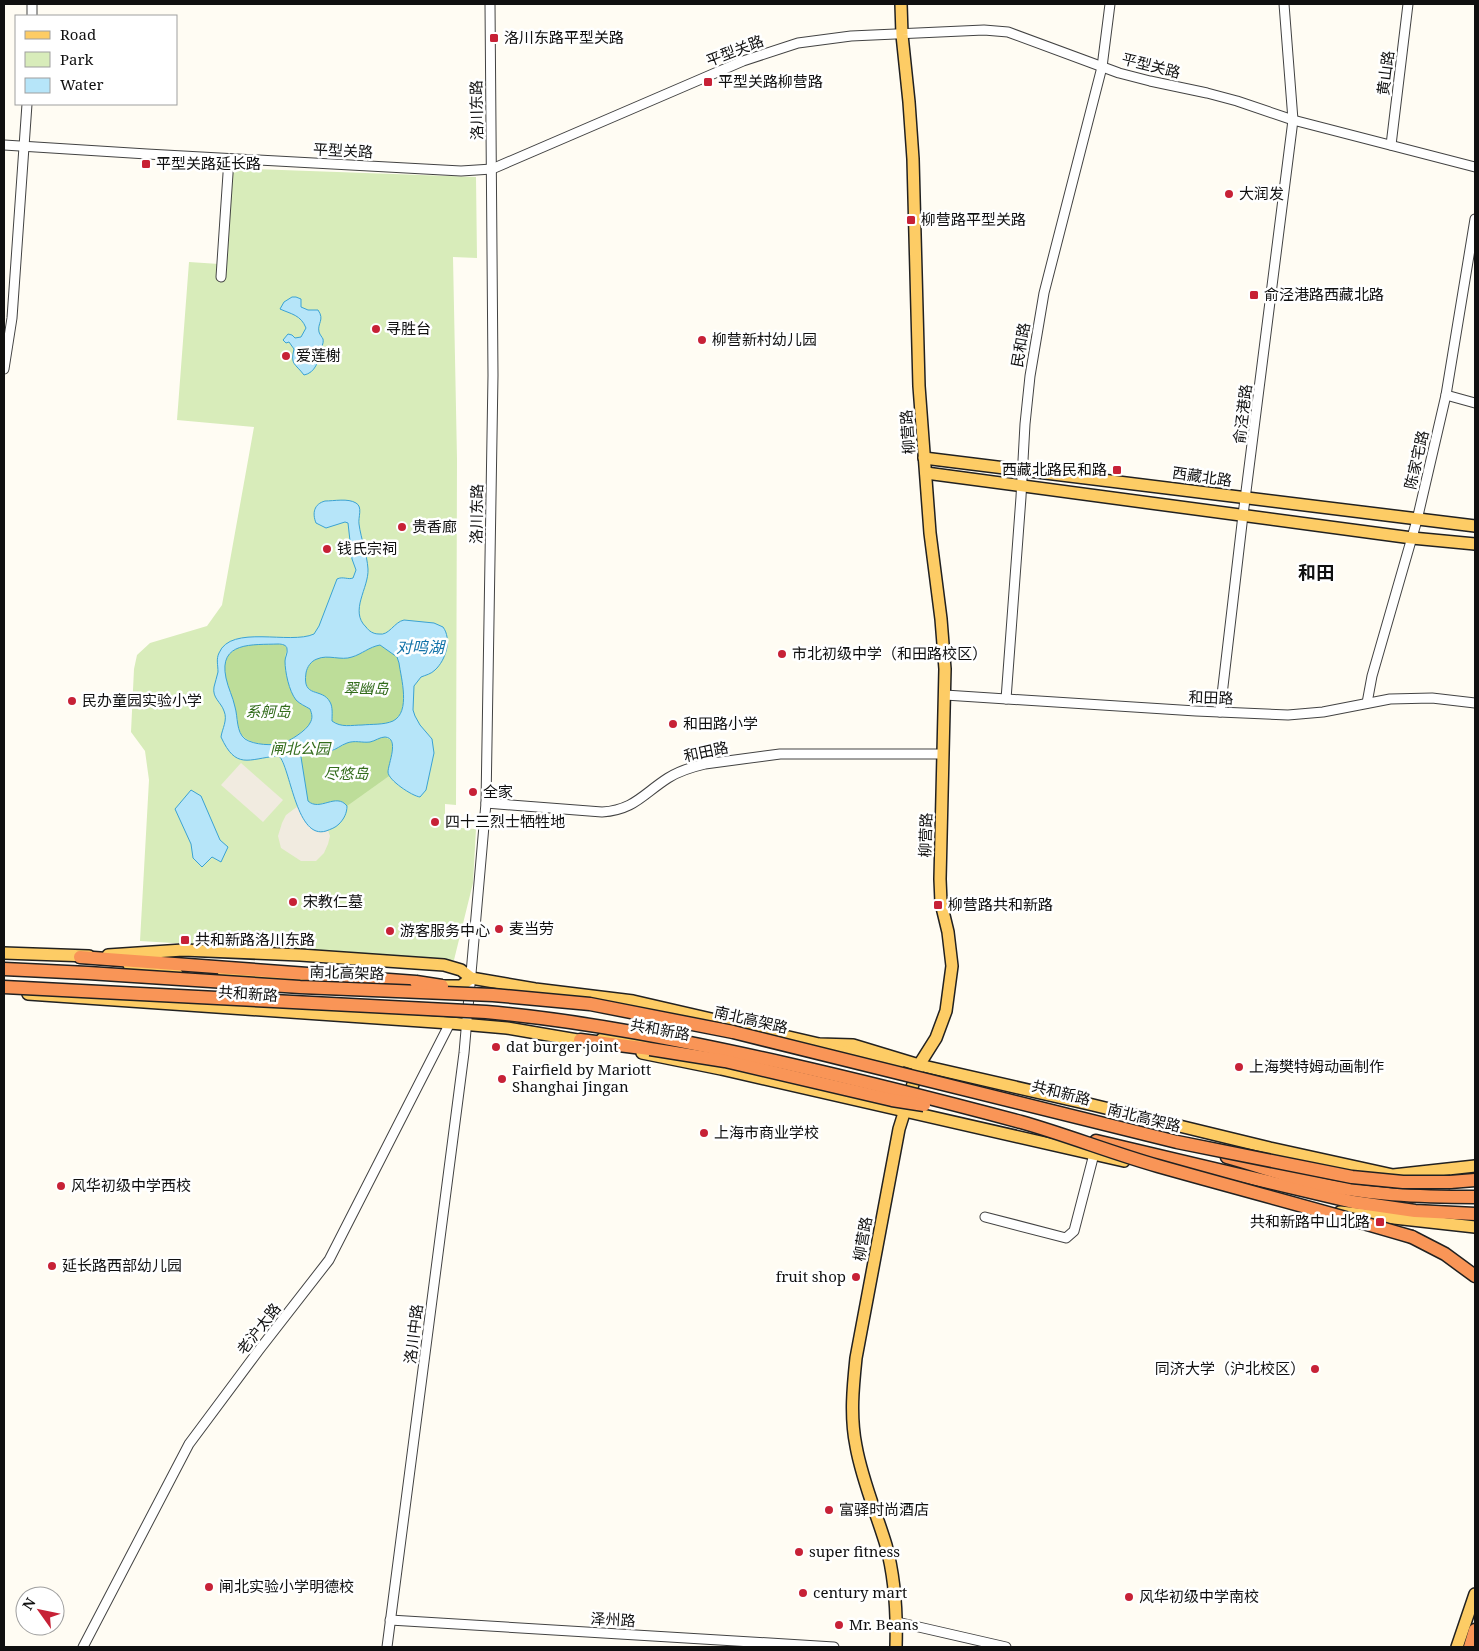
<svg xmlns="http://www.w3.org/2000/svg" width="1479" height="1651" font-family="'Noto Serif','Noto Sans SC',serif">
	<style>
		.green { fill: #d8ecba }
		.forest { fill: #bddd99 }
		.plaza { fill: #f1ebe0 }
		.water { fill: #b6e5f9; stroke: #3aa2d3; fill-rule: evenodd }
		.lines { fill: none; stroke-linecap: round; stroke-linejoin: round }
		.minor-casing { stroke: #434343; stroke-width: 11 }
		.major-casing { stroke: #212121; stroke-width: 14 }
		.highway-casing { stroke: #212121; stroke-width: 15 }
		.minor { stroke: #fff; stroke-width: 9 }
		.major { stroke: #fdcc65; stroke-width: 11 }
		.highway { stroke: #f99557; stroke-width: 12 }
		.highway-bridge-casing { stroke: #212121; stroke-width: 15; stroke-linecap: butt }
		.highway-bridge { stroke: #f99557; stroke-width: 12 }
		.poi-dot { fill: #c72136; stroke: #fff; stroke-width: 2 }
		.labels { text-anchor: middle; stroke-width: 5; stroke-linejoin: round; paint-order: stroke }
		.poi-label { font-size: 15px; fill: #101010; stroke: #fff; text-anchor: start }
		.street-label { font-size: 15px; fill: #101010; stroke: #fff }
		.park-label { font-size: 15px; font-style: italic; fill: #336c1c; stroke: #fff }
		.water-label { font-size: 16px; font-style: italic; fill: #1373a9; stroke: #fff }
		.quarter-label { font-size: 18px; font-weight: bold; fill: #101010; stroke: #fff }
	</style>
	<rect width="100%" height="100%" fill="#fffcf3"/>
	<polygon class="green" points="226,168 476,177 477,258 453,257 457,459 456,805 445,804 445,827 476,829 473,883 454,960 140,941 149,780 145,751 131,732 134,669 137,655 150,643 207,626 222,605 254,427 177,420 189,262 219,264"/>
	<g class="forest">
		<path d="M278,644c14,1 7,6 7,15 0,5 1,11 1,15 2,8 5,19 10,25 5,7 17,7 16,18 -1,7 -6,11 -11,15 -5,4 -10,8 -16,10 -11,5 -35,3 -43,-7 -4,-5 -4,-12 -5,-18 -4,-24 -29,-62 7,-71 10,-3 23,-2 34,-2z"/>
		<path d="M380,645l17,12 2,6c2,15 12,49 -6,58 -9,4 -21,3 -31,4 -10,0 -21,3 -30,-4 0,-6 1,-14 -2,-19 -10,-14 -27,-5 -24,-29 1,-6 5,-12 11,-14 11,-5 24,2 35,-2 10,-3 17,-10 28,-12z"/>
		<path d="M384,737l7,3c4,13 -4,24 -2,36l-42,30c-11,-14 -27,6 -39,-5 -4,-9 -9,-40 -6,-49 1,-4 4,-7 8,-8 5,-2 17,5 23,7l16,-9h18z"/>
	</g>
	<g class="plaza">
		<polygon points="241,763 283,800 263,822 221,785"/>
		<polygon points="298,806 304,818 321,832 328,830 330,836 328,844 324,853 316,861 301,861 281,848 278,836 282,823 286,815"/>
	</g>
	<g class="water">
		<path d="M292,297h4l5,2v8l7,3h10c7,10 -1,13 1,22 1,3 3,5 4,7 1,5 -2,8 -3,12 -1,10 -5,22 -16,24 -9,-12 -14,-10 -10,-26l-5,-7 -3,1 -3,-3 5,-6 4,1 3,3 6,-1 5,-9c-5,-13 -15,-14 -26,-19l4,-7z"/>
		<path d="M325,501c9,0 23,-3 31,2 7,4 2,14 3,21 2,15 8,30 9,45 1,19 -19,42 -2,58 3,4 7,7 13,7 10,2 15,-12 25,-14l30,3 9,4c9,12 3,33 -8,43 -4,4 -9,5 -14,7l-7,9 -1,24 2,6 5,9 12,14 2,14 -8,37 -6,7c-8,-1 -32,-17 -32,-25 0,-8 12,-34 -3,-35 -5,0 -10,4 -15,5 -8,1 -15,-2 -23,1 -6,2 -11,7 -17,8l-11,-6 -10,-1 -5,3 -3,10 7,44c12,11 28,-9 39,5 0,7 -3,13 -8,18 -4,4 -8,5 -13,7 -29,9 -35,-59 -46,-74l-3,-1c-29,3 -41,14 -56,-19 1,-8 7,-17 3,-26 -3,-9 -12,-13 -10,-24 1,-5 3,-10 4,-15 0,-7 -2,-13 1,-19 12,-29 71,-8 95,-19l5,-8 18,-47c6,-3 11,1 16,-1l3,-8 -4,-11 -4,-36 -3,-1 -19,6 -10,-5c-4,-10 -2,-19 9,-22zM278,644c4,0 9,1 9,5 1,4 -2,8 -2,12 0,11 4,30 11,39 4,4 9,6 14,9 2,5 3,9 0,14 -3,7 -20,18 -27,20 -10,3 -29,2 -38,-4 -9,-7 -7,-22 -10,-32 -2,-10 -7,-19 -9,-29 -8,-37 27,-33 52,-34zM380,645l17,12 2,6c2,15 12,49 -6,58 -9,4 -21,3 -31,4 -10,0 -21,3 -30,-4 0,-6 1,-14 -2,-19 -8,-15 -28,-3 -24,-29 1,-6 5,-12 11,-14 11,-5 24,2 35,-2 10,-3 17,-10 28,-12z"/>
		<polygon points="191,790 201,796 220,840 228,847 221,862 212,857 202,867 193,858 191,844 175,809"/>
	</g>
	<g class="lines">
		<g class="minor-casing">
			<g id="minor">
				<polyline points="32,16 32,4"/>
				<polyline points="4,145 147,154 461,171 492,169 743,61 798,43 851,36 984,30 1008,32 1119,73 1150,81 1207,93 1237,101 1293,120 1475,167"/>
				<polyline points="1391,145 1408,4"/>
				<polyline points="221,277 229,159"/>
				<polyline points="4,369 12,318 27,104"/>
				<polyline points="1446,395 1475,403"/>
				<polyline points="945,695 1196,711 1288,715 1323,712 1390,699 1432,698 1475,703"/>
				<polyline points="1006,699 1021,497 1025,424 1030,376 1044,293 1102,67 1110,4"/>
				<polyline points="1367,703 1372,676 1417,520 1446,395 1475,219"/>
				<polyline points="1220,712 1243,515 1293,120 1284,4"/>
				<path d="M486,803l116,9c32,-2 41,-18 66,-34 11,-7 24,-11 37,-14l75,-10h163"/>
				<polyline points="985,1217 1066,1238 1074,1231 1094,1154"/>
				<polyline points="390,1620 834,1647"/>
				<polyline points="897,1622 1006,1647"/>
				<polyline points="83,1647 189,1444 259,1350 329,1260 450,1023"/>
				<polyline points="387,1647 464,1053 486,803 493,375 490,4"/>
			</g>
		</g>
		<g class="major-casing">
			<g id="major">
				<polyline points="924,458 1475,526"/>
				<polyline points="926,473 1412,538 1475,544"/>
				<polyline points="4,953 89,956"/>
				<polyline points="108,955 183,950 300,955 444,965 461,970 471,978 535,989 633,1001 819,1044 853,1045 919,1065 1093,1105 1270,1148 1393,1175 1475,1166"/>
				<polyline points="129,965 177,974"/>
				<polyline points="223,976 312,980"/>
				<polyline points="433,986 461,986 471,978"/>
				<polyline points="28,994 450,1023 507,1028 589,1042"/>
				<polyline points="602,1039 624,1038 668,1046"/>
				<polyline points="834,1049 898,1067"/>
				<polyline points="642,1053 721,1069 1124,1161"/>
				<polyline points="1340,1212 1475,1227"/>
				<path d="M896,1647c1,-34 -1,-69 -10,-102 -10,-33 -24,-65 -30,-99 -6,-30 -3,-59 0,-88l43,-229 20,-64 17,-27 10,-27 6,-45 -4,-34 -7,-29 -1,-24 5,-210 -4,-50 -11,-86 -11,-147 -6,-227 -4,-57 -7,-67 -1,-31"/>
				<polyline points="1457,1647 1475,1594"/>
			</g>
		</g>
		<g class="highway-casing">
			<g id="highway">
				<polyline points="80,957 416,982"/>
				<polyline points="580,1040 650,1049"/>
				<polyline points="1096,1141 1353,1202 1415,1211 1475,1214"/>
				<path d="M1227,1157c29,8 57,18 85,25 53,13 108,15 163,15"/>
				<polyline points="1450,1182 1475,1180"/>
				<polyline points="1412,1237 1445,1254 1475,1276"/>
				<polyline points="1470,1647 1475,1630"/>
			</g>
		</g>
		<use href="#minor" class="minor"/>
		<use href="#major" class="major"/>
		<use href="#highway" class="highway"/>
		<g class="highway-bridge-casing">
			<g id="highway-bridge">
				<polyline points="4,969 88,973 300,987 493,995 590,1004 733,1032 1177,1142 1352,1177 1403,1182 1450,1182"/>
				<polyline points="416,982 442,986"/>
				<path d="M4,987l482,25c101,9 199,29 298,51 79,18 158,38 237,59 46,13 91,31 137,44 85,24 170,46 254,71"/>
				<polyline points="650,1049 725,1061 892,1100 924,1105"/>
			</g>
		</g>
		<use href="#highway-bridge" class="highway-bridge"/>
	</g>
	<g class="poi-dot">
		<rect x="489" y="33" width="10" height="10" rx="2.5"/>
		<rect x="703" y="77" width="10" height="10" rx="2.5"/>
		<rect x="141" y="159" width="10" height="10" rx="2.5"/>
		<circle cx="1229" cy="194" r="5"/>
		<rect x="906" y="215" width="10" height="10" rx="2.5"/>
		<rect x="1249" y="290" width="10" height="10" rx="2.5"/>
		<circle cx="376" cy="329" r="5"/>
		<circle cx="702" cy="340" r="5"/>
		<circle cx="286" cy="356" r="5"/>
		<rect x="1112" y="465" width="10" height="10" rx="2.5"/>
		<circle cx="402" cy="527" r="5"/>
		<circle cx="327" cy="549" r="5"/>
		<circle cx="782" cy="654" r="5"/>
		<circle cx="72" cy="701" r="5"/>
		<circle cx="673" cy="724" r="5"/>
		<circle cx="473" cy="792" r="5"/>
		<circle cx="435" cy="822" r="5"/>
		<circle cx="293" cy="902" r="5"/>
		<rect x="933" y="900" width="10" height="10" rx="2.5"/>
		<circle cx="499" cy="929" r="5"/>
		<circle cx="390" cy="931" r="5"/>
		<rect x="180" y="935" width="10" height="10" rx="2.5"/>
		<circle cx="496" cy="1047" r="5"/>
		<circle cx="1239" cy="1067" r="5"/>
		<circle cx="502" cy="1079" r="5"/>
		<circle cx="704" cy="1133" r="5"/>
		<circle cx="61" cy="1186" r="5"/>
		<rect x="1375" y="1217" width="10" height="10" rx="2.5"/>
		<circle cx="52" cy="1266" r="5"/>
		<circle cx="856" cy="1277" r="5"/>
		<circle cx="1315" cy="1369" r="5"/>
		<circle cx="829" cy="1510" r="5"/>
		<circle cx="799" cy="1552" r="5"/>
		<circle cx="209" cy="1587" r="5"/>
		<circle cx="803" cy="1593" r="5"/>
		<circle cx="1129" cy="1597" r="5"/>
		<circle cx="839" cy="1625" r="5"/>
	</g>
	<g class="labels">
		<g class="poi-label">
			<text x="504" y="43">洛川东路平型关路</text>
			<text x="718" y="87">平型关路柳营路</text>
			<text x="156" y="169">平型关路延长路</text>
			<text x="1239" y="199">大润发</text>
			<text x="921" y="225">柳营路平型关路</text>
			<text x="1264" y="300">俞泾港路西藏北路</text>
			<text x="386" y="334">寻胜台</text>
			<text x="712" y="345">柳营新村幼儿园</text>
			<text x="296" y="361">爱莲榭</text>
			<text x="1107" y="475" text-anchor="end">西藏北路民和路</text>
			<text x="412" y="532">贵香廊</text>
			<text x="337" y="554">钱氏宗祠</text>
			<text x="792" y="659">市北初级中学（和田路校区）</text>
			<text x="82" y="706">民办童园实验小学</text>
			<text x="683" y="729">和田路小学</text>
			<text x="483" y="797">全家</text>
			<text x="445" y="827">四十三烈士牺牲地</text>
			<text x="303" y="907">宋教仁墓</text>
			<text x="948" y="910">柳营路共和新路</text>
			<text x="509" y="934">麦当劳</text>
			<text x="400" y="936">游客服务中心</text>
			<text x="195" y="945">共和新路洛川东路</text>
			<text x="506" y="1052">dat burger joint</text>
			<text x="1249" y="1072">上海樊特姆动画制作</text>
			<text x="512" y="1075">Fairfield by Mariott<tspan x="512" dy="17">Shanghai Jingan</tspan></text>
			<text x="714" y="1138">上海市商业学校</text>
			<text x="71" y="1191">风华初级中学西校</text>
			<text x="1370" y="1227" text-anchor="end">共和新路中山北路</text>
			<text x="62" y="1271">延长路西部幼儿园</text>
			<text x="846" y="1282" text-anchor="end">fruit shop</text>
			<text x="1305" y="1374" text-anchor="end">同济大学（沪北校区）</text>
			<text x="839" y="1515">富驿时尚酒店</text>
			<text x="809" y="1557">super fitness</text>
			<text x="219" y="1592">闸北实验小学明德校</text>
			<text x="813" y="1598">century mart</text>
			<text x="1139" y="1602">风华初级中学南校</text>
			<text x="849" y="1630">Mr. Beans</text>
		</g>
		<g class="street-label">
			<text transform="translate(735 51) rotate(-21)" y="5">平型关路</text>
			<text transform="translate(1151 66) rotate(14)" y="5">平型关路</text>
			<text transform="translate(1386 73) rotate(-83)" y="5">黄山路</text>
			<text transform="translate(477 110) rotate(-91)" y="5">洛川东路</text>
			<text transform="translate(343 151) rotate(3)" y="5">平型关路</text>
			<text transform="translate(1021 345) rotate(-80)" y="5">民和路</text>
			<text transform="translate(1243 414) rotate(-83)" y="5">俞泾港路</text>
			<text transform="translate(908 432) rotate(-94)" y="5">柳营路</text>
			<text transform="translate(1417 460) rotate(-77)" y="5">陈家宅路</text>
			<text transform="translate(1202 477) rotate(8)" y="5">西藏北路</text>
			<text transform="translate(477 514) rotate(-89)" y="5">洛川东路</text>
			<text transform="translate(1211 698) rotate(2)" y="5">和田路</text>
			<text transform="translate(706 752) rotate(-12)" y="5">和田路</text>
			<text transform="translate(926 835) rotate(-88)" y="5">柳营路</text>
			<text transform="translate(347 973) rotate(2)" y="5">南北高架路</text>
			<text transform="translate(248 994) rotate(4)" y="5">共和新路</text>
			<text transform="translate(751 1020) rotate(13)" y="5">南北高架路</text>
			<text transform="translate(660 1030) rotate(10)" y="5">共和新路</text>
			<text transform="translate(1061 1093) rotate(14)" y="5">共和新路</text>
			<text transform="translate(1144 1118) rotate(14)" y="5">南北高架路</text>
			<text transform="translate(863 1239) rotate(-80)" y="5">柳营路</text>
			<text transform="translate(259 1329) rotate(-52)" y="5">老沪太路</text>
			<text transform="translate(414 1334) rotate(-83)" y="5">洛川中路</text>
			<text transform="translate(613 1620) rotate(3)" y="5">泽州路</text>
		</g>
		<g class="park-label">
			<text x="366" y="694">翠幽岛</text>
			<text x="268" y="717">系舸岛</text>
			<text x="300" y="754">闸北公园</text>
			<text x="346" y="779">尽悠岛</text>
		</g>
		<g class="water-label">
			<text x="420" y="653">对鸣湖</text>
		</g>
		<g class="quarter-label">
			<text x="1316" y="579">和田</text>
		</g>
	</g>
	<rect width="1479" height="1651" fill="none" stroke="#101010" stroke-width="10"/>
	<rect x="15" y="15" width="162" height="90" fill="#ffffff" stroke="#9f9f9f"/>
	<rect x="25" y="31" width="25" height="8" fill="#fdcc65" stroke="#9f9f9f"/>
	<text x="60" y="40" font-size="15" fill="#101010">Road</text>
	<rect x="25" y="52" width="25" height="15" fill="#d8ecba" stroke="#9f9f9f"/>
	<text x="60" y="65" font-size="15" fill="#101010">Park</text>
	<rect x="25" y="78" width="25" height="15" fill="#b6e5f9" stroke="#9f9f9f"/>
	<text x="60" y="90" font-size="15" fill="#101010">Water</text>
	<g transform="translate(40 1611) rotate(303)"><circle r="24" fill="#ffffff" stroke="#9f9f9f"/>
	<path d="M0-4L9 19L0 12L-9 19Z" fill="#c72136"/>
	<text y="-8" font-size="14" font-weight="bold" text-anchor="middle" fill="#101010">N</text>
	</g>
</svg>
